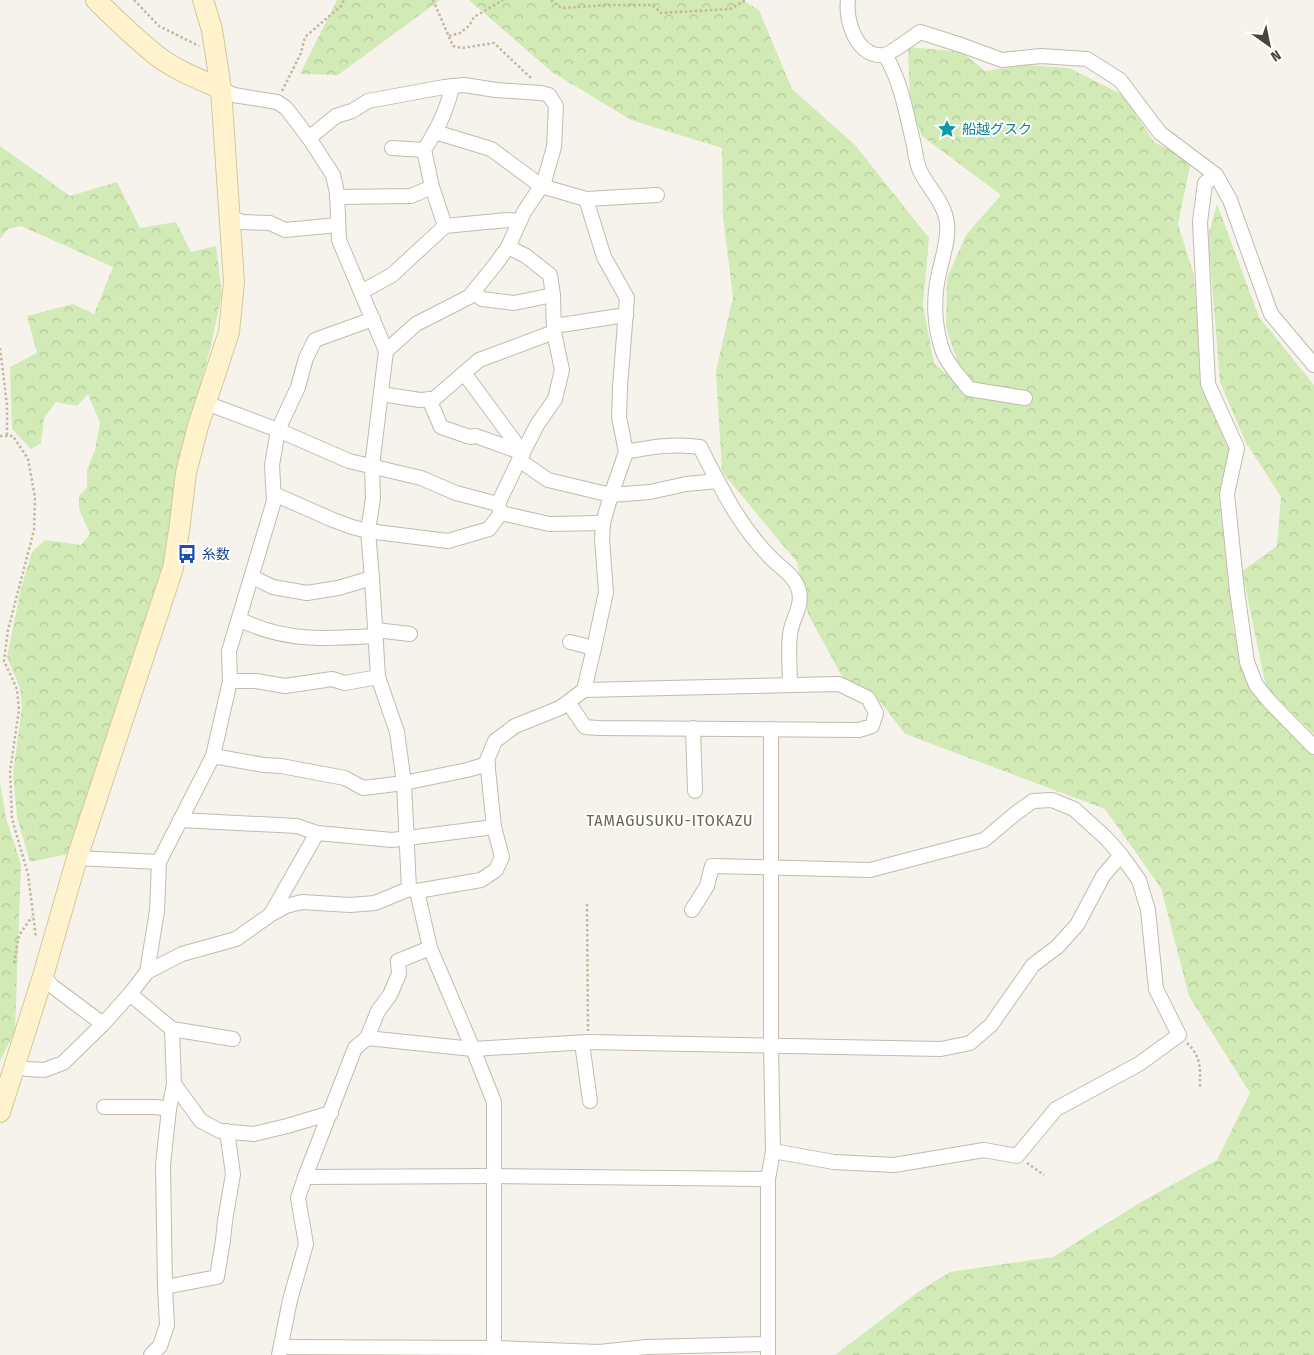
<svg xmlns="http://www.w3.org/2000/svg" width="1314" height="1355" font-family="'Fira Sans Condensed','Noto Sans JP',sans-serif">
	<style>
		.forest { fill: url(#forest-crowns) }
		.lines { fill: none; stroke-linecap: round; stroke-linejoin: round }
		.street-casing { stroke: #c2bbae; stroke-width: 16 }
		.secondary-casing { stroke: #d6c79b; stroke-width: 22 }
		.path { stroke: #c4b79f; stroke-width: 2.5; stroke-dasharray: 2.5 2.5; stroke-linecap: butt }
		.street { stroke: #fff; stroke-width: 14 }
		.secondary { stroke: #fff3cd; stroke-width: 20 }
		.labels { text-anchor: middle; stroke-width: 4; stroke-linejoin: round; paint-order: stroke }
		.culture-label { font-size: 14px; fill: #0d838f; stroke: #fff; text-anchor: start }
		.transit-label { font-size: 14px; fill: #164399; stroke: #fff; text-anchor: start }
		.quarter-label { font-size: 16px; letter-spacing: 1px; fill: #6e6250; stroke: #fff }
	</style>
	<defs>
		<pattern id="forest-crowns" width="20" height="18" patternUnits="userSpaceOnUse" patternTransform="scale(1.25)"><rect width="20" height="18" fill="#d2eab5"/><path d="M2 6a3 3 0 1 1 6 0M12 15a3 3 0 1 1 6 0" fill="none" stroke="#b6ca9c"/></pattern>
	</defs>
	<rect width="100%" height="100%" fill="#f6f3ec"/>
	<g class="forest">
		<polygon points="337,0 440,0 338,75 300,74"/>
		<polygon points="469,0 742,0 759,10 792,89 855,145 929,238 923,305 934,363 967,392 971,383 960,370 946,327 947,278 966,235 1001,195 922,136 910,102 908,47 962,52 985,71 1027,65 1069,68 1123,95 1154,142 1191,161 1178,224 1194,275 1200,369 1210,400 1230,447 1219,496 1234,632 1243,668 1254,694 1314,756 1314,1355 835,1355 918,1292 950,1272 1053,1257 1141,1202 1217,1160 1250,1093 1189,996 1161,888 1105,809 905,734 872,691 844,680 808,614 797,562 722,472 716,371 733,297 723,217 722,148 631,120 552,72"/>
		<polygon points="0,146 70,196 117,182 140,228 176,222 191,252 216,246 222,294 211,345 178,472 166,557 115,716 68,854 30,862 17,817 13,774 22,707 20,688 7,657 21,588 32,552 45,540 81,545 90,534 79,509 79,496 87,488 87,470 95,450 100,423 88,394 77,406 56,402 44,418 41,443 31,449 12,429 10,367 37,353 27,316 73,304 94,314 113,267 21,226 8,229 0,239"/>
		<polygon points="1217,204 1259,317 1314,385 1314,734 1266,687 1242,571 1277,546 1281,497 1245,441 1220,382 1208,236"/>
		<polygon points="0,781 6,818 21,864 15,1031 0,1061"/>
	</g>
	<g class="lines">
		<g class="street-casing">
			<g id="street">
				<path d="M848,0c-3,21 9,58 36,55 6,-1 29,-18 36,-23l41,13 41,15 39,-4 46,3 33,21 40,53 56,42 14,25 41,114 43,51"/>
				<path d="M885,55c16,26 21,57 28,86 2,9 3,21 7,30 9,18 25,32 27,53 2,14 -5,35 -8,49 -6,25 -5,54 4,79 5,13 17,25 26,37l56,9"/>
				<polyline points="221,89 234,95 277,102 286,108 309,138 333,175 337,193 339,240 386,351 372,466 373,498 368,531 372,578 378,677 397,732 404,783 409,889"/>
				<polyline points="435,132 491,149 541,186 586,199 657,195"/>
				<polyline points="309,138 336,116 352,111 368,101 444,87 464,85 496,90 541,93 549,95 556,106 554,147 544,182 524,212 508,247 495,265 469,297 416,324 386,351"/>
				<polyline points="392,148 424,150"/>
				<polyline points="1216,175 1205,183 1200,222 1208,384 1237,448 1227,494 1237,591 1247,662 1256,685 1270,702 1314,747"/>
				<polyline points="337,197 411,196 432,187"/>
				<polyline points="586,199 604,257 627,298 620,387 619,417 626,452 611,495 650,492 686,484 718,481"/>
				<polyline points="229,218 243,222 270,223 285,230 338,225"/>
				<path d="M445,226l-13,-39 -8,-37c13,-20 24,-41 28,-64"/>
				<polyline points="508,247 526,256 550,275 553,295 554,332 562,370 555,399 537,425 519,460"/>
				<polyline points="361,292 392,275 445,226 507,220 520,221"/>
				<polyline points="474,292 482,299 514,303 553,295"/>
				<polyline points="554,326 626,315"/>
				<polyline points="464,373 523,453"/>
				<polyline points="381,394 420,400 434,399 479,360 554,332"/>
				<polyline points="429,399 441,427 470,437 476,436 523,453"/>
				<polyline points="206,403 278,430 298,387 306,358 315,340 373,319"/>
				<path d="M626,452c25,-5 49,-9 74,-5 21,41 39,79 72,112 10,10 24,18 27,32 4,16 -8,29 -9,44 -2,16 0,34 0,50"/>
				<polyline points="274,494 333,520 352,527 368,531 448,541 489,529 501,513"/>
				<polyline points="501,512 498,504 519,460 548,480 611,495 603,523 602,539 606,592 594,648 584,690"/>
				<polyline points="501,513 549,524 603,523"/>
				<polyline points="252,577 273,587 307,593 338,588 372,578"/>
				<path d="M239,619c44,23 89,20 137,17"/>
				<polyline points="376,630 410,634"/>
				<polyline points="570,642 594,648"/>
				<polyline points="230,681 256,681 285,686 332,679 345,683 378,677"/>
				<polyline points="693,728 695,791"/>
				<polyline points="213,756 264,765 281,766 345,778 363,788 404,783 467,770 488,764"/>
				<polyline points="180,820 297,826 317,833 392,840 494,827"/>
				<polyline points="77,858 159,862"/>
				<polyline points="417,891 430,948 473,1049 494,1102 494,1355"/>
				<polyline points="692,910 707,886 712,866 870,870 984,840 1016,813 1033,801 1052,800 1074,809 1106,838 1121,855 1139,880 1148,910 1156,989 1179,1035 1139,1064 1056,1109 1017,1156 984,1150 894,1165 834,1162 773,1151"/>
				<polyline points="271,914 317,833"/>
				<polyline points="147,972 157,911 159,862 213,756 230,681 229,651 274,501 272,465 278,430 349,461 421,478 456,493 498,504"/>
				<polyline points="43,976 52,986 103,1024"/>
				<polyline points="130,994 172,1029 174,1084 169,1109 163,1165 165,1287 167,1325 160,1346 151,1355"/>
				<polyline points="172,1029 233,1039"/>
				<polyline points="367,1038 378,1011 390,995 399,974 398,961 430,948"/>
				<polyline points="582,1043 590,1101"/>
				<polyline points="15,1066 27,1069 44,1070 63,1063 103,1024 130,994 147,972 182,954 236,939 270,915 286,906 302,902 350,905 375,903 409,889 417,891 481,880 496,870 502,857 494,827 487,760 495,741 515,726 560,708 584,690 839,684 868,698 876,713 872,726 859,730 598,728 585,727 568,702"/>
				<polyline points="174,1084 201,1121 220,1131 254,1134 287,1126 331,1113"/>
				<polyline points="104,1107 156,1107 169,1109"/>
				<polyline points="305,1177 494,1176 768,1179"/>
				<polyline points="165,1287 217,1277 223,1240 225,1221 233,1174 227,1131"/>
				<polyline points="281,1347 494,1348 599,1352 647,1347 768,1344"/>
				<polyline points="279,1355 290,1300 306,1244 298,1198 305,1177 355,1048 367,1038 473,1049 588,1042 941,1049 970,1043 991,1025 1033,965 1057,947 1077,925 1103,876 1121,855"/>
				<polyline points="768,1355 768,1179 773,1151 771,1046 771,729"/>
			</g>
		</g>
		<g class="secondary-casing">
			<g id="secondary">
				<path d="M96,0c19,19 39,38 60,55 19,15 43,24 65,34"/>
				<polyline points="0,1112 43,976 77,858 173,568 179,531 186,473 198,426 229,332 234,282 221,89 212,30 203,0"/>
			</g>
		</g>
		<g class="path">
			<polyline points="134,0 159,26 199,46"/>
			<polyline points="433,0 453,46 462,48 494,43 532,79"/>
			<polyline points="551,0 561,8 610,5 653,5 661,13 730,9 746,0"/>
			<polyline points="449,36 460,33 469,26 474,17 503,0"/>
			<polyline points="282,91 301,53 305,37 341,6 344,0"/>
			<polyline points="0,348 7,405 7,436"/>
			<polyline points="0,436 13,436 28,459 35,497 34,530 8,630 4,661 17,689 19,710 10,771 12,819 28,874 36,938"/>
			<polyline points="587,904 588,1031"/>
			<polyline points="14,963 19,935 32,917"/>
			<path d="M1187,1043c15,14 13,27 13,45"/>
			<polyline points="1027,1163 1044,1175"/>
		</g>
		<use href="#street" class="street"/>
		<use href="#secondary" class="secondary"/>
	</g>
	<defs>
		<g id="sight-bare" transform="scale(1.5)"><path d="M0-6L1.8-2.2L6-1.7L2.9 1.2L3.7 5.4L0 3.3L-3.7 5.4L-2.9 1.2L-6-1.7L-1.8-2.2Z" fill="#0f9aa8" stroke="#fff" stroke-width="2.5" paint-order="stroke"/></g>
		<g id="bus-bare" transform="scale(1.5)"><path d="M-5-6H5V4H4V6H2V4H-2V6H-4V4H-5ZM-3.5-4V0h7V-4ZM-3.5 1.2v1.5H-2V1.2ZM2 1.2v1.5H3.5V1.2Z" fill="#1a4fb4" stroke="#fff" stroke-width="2.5" paint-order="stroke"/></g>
	</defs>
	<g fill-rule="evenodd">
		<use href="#sight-bare" x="947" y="129"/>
		<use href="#bus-bare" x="187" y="554"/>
	</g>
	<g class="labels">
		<g class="culture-label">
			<text x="962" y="134">船越グスク</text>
		</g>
		<g class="transit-label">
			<text x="202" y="559">糸数</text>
		</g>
		<g class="quarter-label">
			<text x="670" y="826">TAMAGUSUKU-ITOKAZU</text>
		</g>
	</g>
	<g transform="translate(1269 45) rotate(147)" stroke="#ffffff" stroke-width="4" paint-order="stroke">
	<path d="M0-4L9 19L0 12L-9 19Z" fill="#4b4439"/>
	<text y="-8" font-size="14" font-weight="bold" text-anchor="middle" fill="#4b4439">N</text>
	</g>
</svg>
